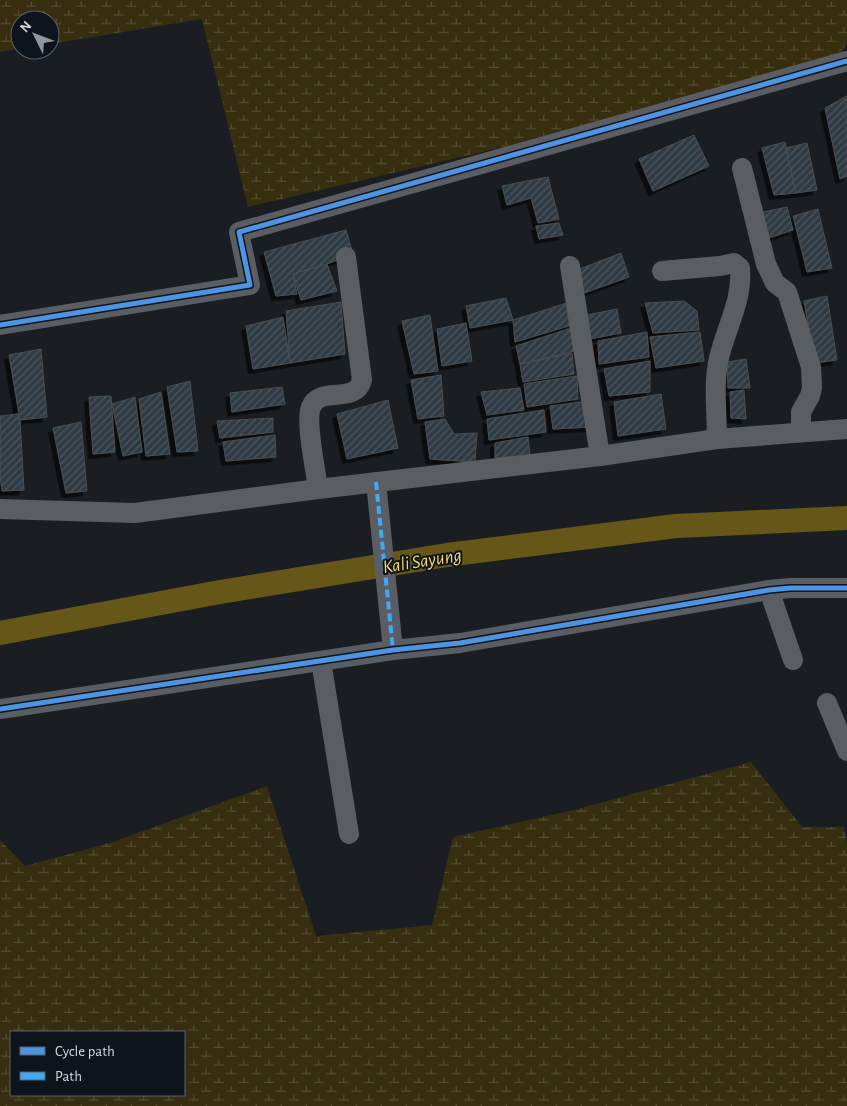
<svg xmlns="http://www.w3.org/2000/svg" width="847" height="1106" font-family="'Alegreya Sans',sans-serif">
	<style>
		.wetland { fill: url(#wetland-marsh); fill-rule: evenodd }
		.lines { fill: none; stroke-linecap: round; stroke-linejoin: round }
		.canal { stroke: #665719; stroke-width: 24 }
		.building { fill: url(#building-hatch); stroke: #4a4e51; filter: url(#shadow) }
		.street { stroke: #5a5e62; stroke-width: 20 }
		.quiet { stroke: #3fa9f5; stroke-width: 4; stroke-dasharray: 8 4; stroke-linecap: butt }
		.cycleway-casing { stroke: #0d141c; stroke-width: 8 }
		.cycleway { stroke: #4d94e3; stroke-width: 5 }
		.labels { text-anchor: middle; stroke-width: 4; stroke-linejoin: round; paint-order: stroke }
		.water-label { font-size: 19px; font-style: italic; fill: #f7d963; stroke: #0d141c }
	</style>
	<defs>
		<pattern id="wetland-marsh" width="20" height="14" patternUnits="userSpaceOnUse" patternTransform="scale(1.25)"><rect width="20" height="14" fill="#362e0f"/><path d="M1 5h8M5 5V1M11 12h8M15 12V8" fill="none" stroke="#524c31"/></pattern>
		<pattern id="building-hatch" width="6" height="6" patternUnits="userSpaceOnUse" patternTransform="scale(1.25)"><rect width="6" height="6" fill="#2f3a44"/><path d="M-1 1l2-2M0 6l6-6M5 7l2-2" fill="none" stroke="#4c565e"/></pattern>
		<filter id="shadow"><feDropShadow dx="-4.5" dy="4.5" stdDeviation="0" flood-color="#0009"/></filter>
	</defs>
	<rect width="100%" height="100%" fill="#1a1e22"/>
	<g class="wetland">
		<polygon points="0,0 847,0 847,43 840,54 533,140 248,207 202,19 50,44 50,20 20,20 20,48 0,52"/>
		<path d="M751,762l51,65h42l3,16v263h-847v-266l25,26 88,-24 154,-56 49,150 116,-11 21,-88 121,-27zM11,1032h173v63h-173z"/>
	</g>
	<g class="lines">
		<polyline class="canal" points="0,633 220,592 447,555 676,526 847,518"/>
	</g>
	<g class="building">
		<polygon points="847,96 847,176 840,179 825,108"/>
		<polygon points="694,135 709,166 653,191 639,159"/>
		<polygon points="785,142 796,193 774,195 762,148"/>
		<polygon points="807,143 817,190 796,193 786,148"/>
		<polygon points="548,177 559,219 538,223 531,198 507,205 502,186"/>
		<polygon points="787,207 793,230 766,239 759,213"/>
		<polygon points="818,209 832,268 807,272 793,216"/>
		<polygon points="559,223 563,235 539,239 536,226"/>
		<polygon points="346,230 353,254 327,264 293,274 297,294 276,296 264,252"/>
		<polygon points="621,253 629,277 584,293 577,270"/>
		<polygon points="327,264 337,291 301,300 293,274"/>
		<polygon points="827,296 837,360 815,363 804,301"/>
		<polygon points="506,298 513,320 470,328 466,306"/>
		<polygon points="684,301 697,311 699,330 653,333 645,303"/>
		<polygon points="341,302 345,354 290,363 286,311"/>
		<polygon points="567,303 572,325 515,342 513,320"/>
		<polygon points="617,309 621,333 590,339 587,315"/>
		<polygon points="430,315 438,371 414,374 402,321"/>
		<polygon points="283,317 290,363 253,369 246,326"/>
		<polygon points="466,323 472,361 442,366 437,329"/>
		<polygon points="574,327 579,350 520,364 516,346"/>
		<polygon points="647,332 649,357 599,364 598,341"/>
		<polygon points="700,332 704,361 656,368 650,337"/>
		<polygon points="41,349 47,417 20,420 9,355"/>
		<polygon points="572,353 574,374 523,382 520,364"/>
		<polygon points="746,359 750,388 728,388 727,362"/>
		<polygon points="650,361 650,392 609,396 604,369"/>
		<polygon points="441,375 444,416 418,419 411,380"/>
		<polygon points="577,376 578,399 527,407 524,384"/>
		<polygon points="190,381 198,451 177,452 167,387"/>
		<polygon points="282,387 285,404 232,412 230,393"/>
		<polygon points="520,388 524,410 487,415 481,392"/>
		<polygon points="744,390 746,419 731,418 730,392"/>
		<polygon points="161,392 170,454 146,456 139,399"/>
		<polygon points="661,394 666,429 618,436 614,402"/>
		<polygon points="111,396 115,452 93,454 89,397"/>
		<polygon points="135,397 142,452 123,456 112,404"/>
		<polygon points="388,400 398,448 347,459 337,414"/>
		<polygon points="589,401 592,427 553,429 550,406"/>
		<polygon points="544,410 546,432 489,440 487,419"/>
		<polygon points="18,414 20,420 24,490 2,491 0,476 0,416"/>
		<polygon points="273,418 273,432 220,438 217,421"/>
		<polygon points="445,419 454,434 477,433 475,462 430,459 425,422"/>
		<polygon points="81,422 87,491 66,493 53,428"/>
		<polygon points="275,435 276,457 226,461 223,442"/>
		<polygon points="528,437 530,455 495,458 495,443"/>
	</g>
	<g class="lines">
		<g class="street">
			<polyline points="742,168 766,264 775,283 787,292 811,367 812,388 810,396 801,412 801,432"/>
			<polyline points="570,266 600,456"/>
			<path d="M662,271l58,-5 14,-3 6,5c3,31 -14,60 -21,90 -6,26 -2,55 -2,81"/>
			<polyline points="0,325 250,285 239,232 847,61"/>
			<polyline points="376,482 393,650"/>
			<path d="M318,489c-2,-18 -13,-68 -7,-82 9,-22 45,-2 51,-27l-16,-123"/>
			<polyline points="0,509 135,513 318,489 600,456 717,439 847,429"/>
			<polyline points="769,590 793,660"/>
			<polyline points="321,661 349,834"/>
			<polyline points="827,703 847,751"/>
			<polyline points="0,709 393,650 460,643 769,590 790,588 847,588"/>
		</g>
		<polyline class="quiet" points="376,482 393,650"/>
		<g class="cycleway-casing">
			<g id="cycleway">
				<polyline points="0,325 250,285 239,232 847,61"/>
				<polyline points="0,709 393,650 460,643 769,590 790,588 847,588"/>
			</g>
		</g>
		<use href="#cycleway" class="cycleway"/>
	</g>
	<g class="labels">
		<g class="water-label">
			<text transform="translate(422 560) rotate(-9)" y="7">Kali Sayung</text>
		</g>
	</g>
	<rect x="10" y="1031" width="175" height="65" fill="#0d141c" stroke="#5b6269"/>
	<rect x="20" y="1047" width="25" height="8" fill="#4d94e3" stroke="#5b6269"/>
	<text x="55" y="1056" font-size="15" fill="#d1d7dc">Cycle path</text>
	<rect x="20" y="1072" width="25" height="8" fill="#3fa9f5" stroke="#5b6269"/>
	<text x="55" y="1081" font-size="15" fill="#d1d7dc">Path</text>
	<g transform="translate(35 35) rotate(312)"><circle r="24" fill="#0d141c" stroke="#5b6269"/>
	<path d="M0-4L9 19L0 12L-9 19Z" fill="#91969b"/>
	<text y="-8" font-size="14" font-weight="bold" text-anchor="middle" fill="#d1d7dc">N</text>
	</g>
</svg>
